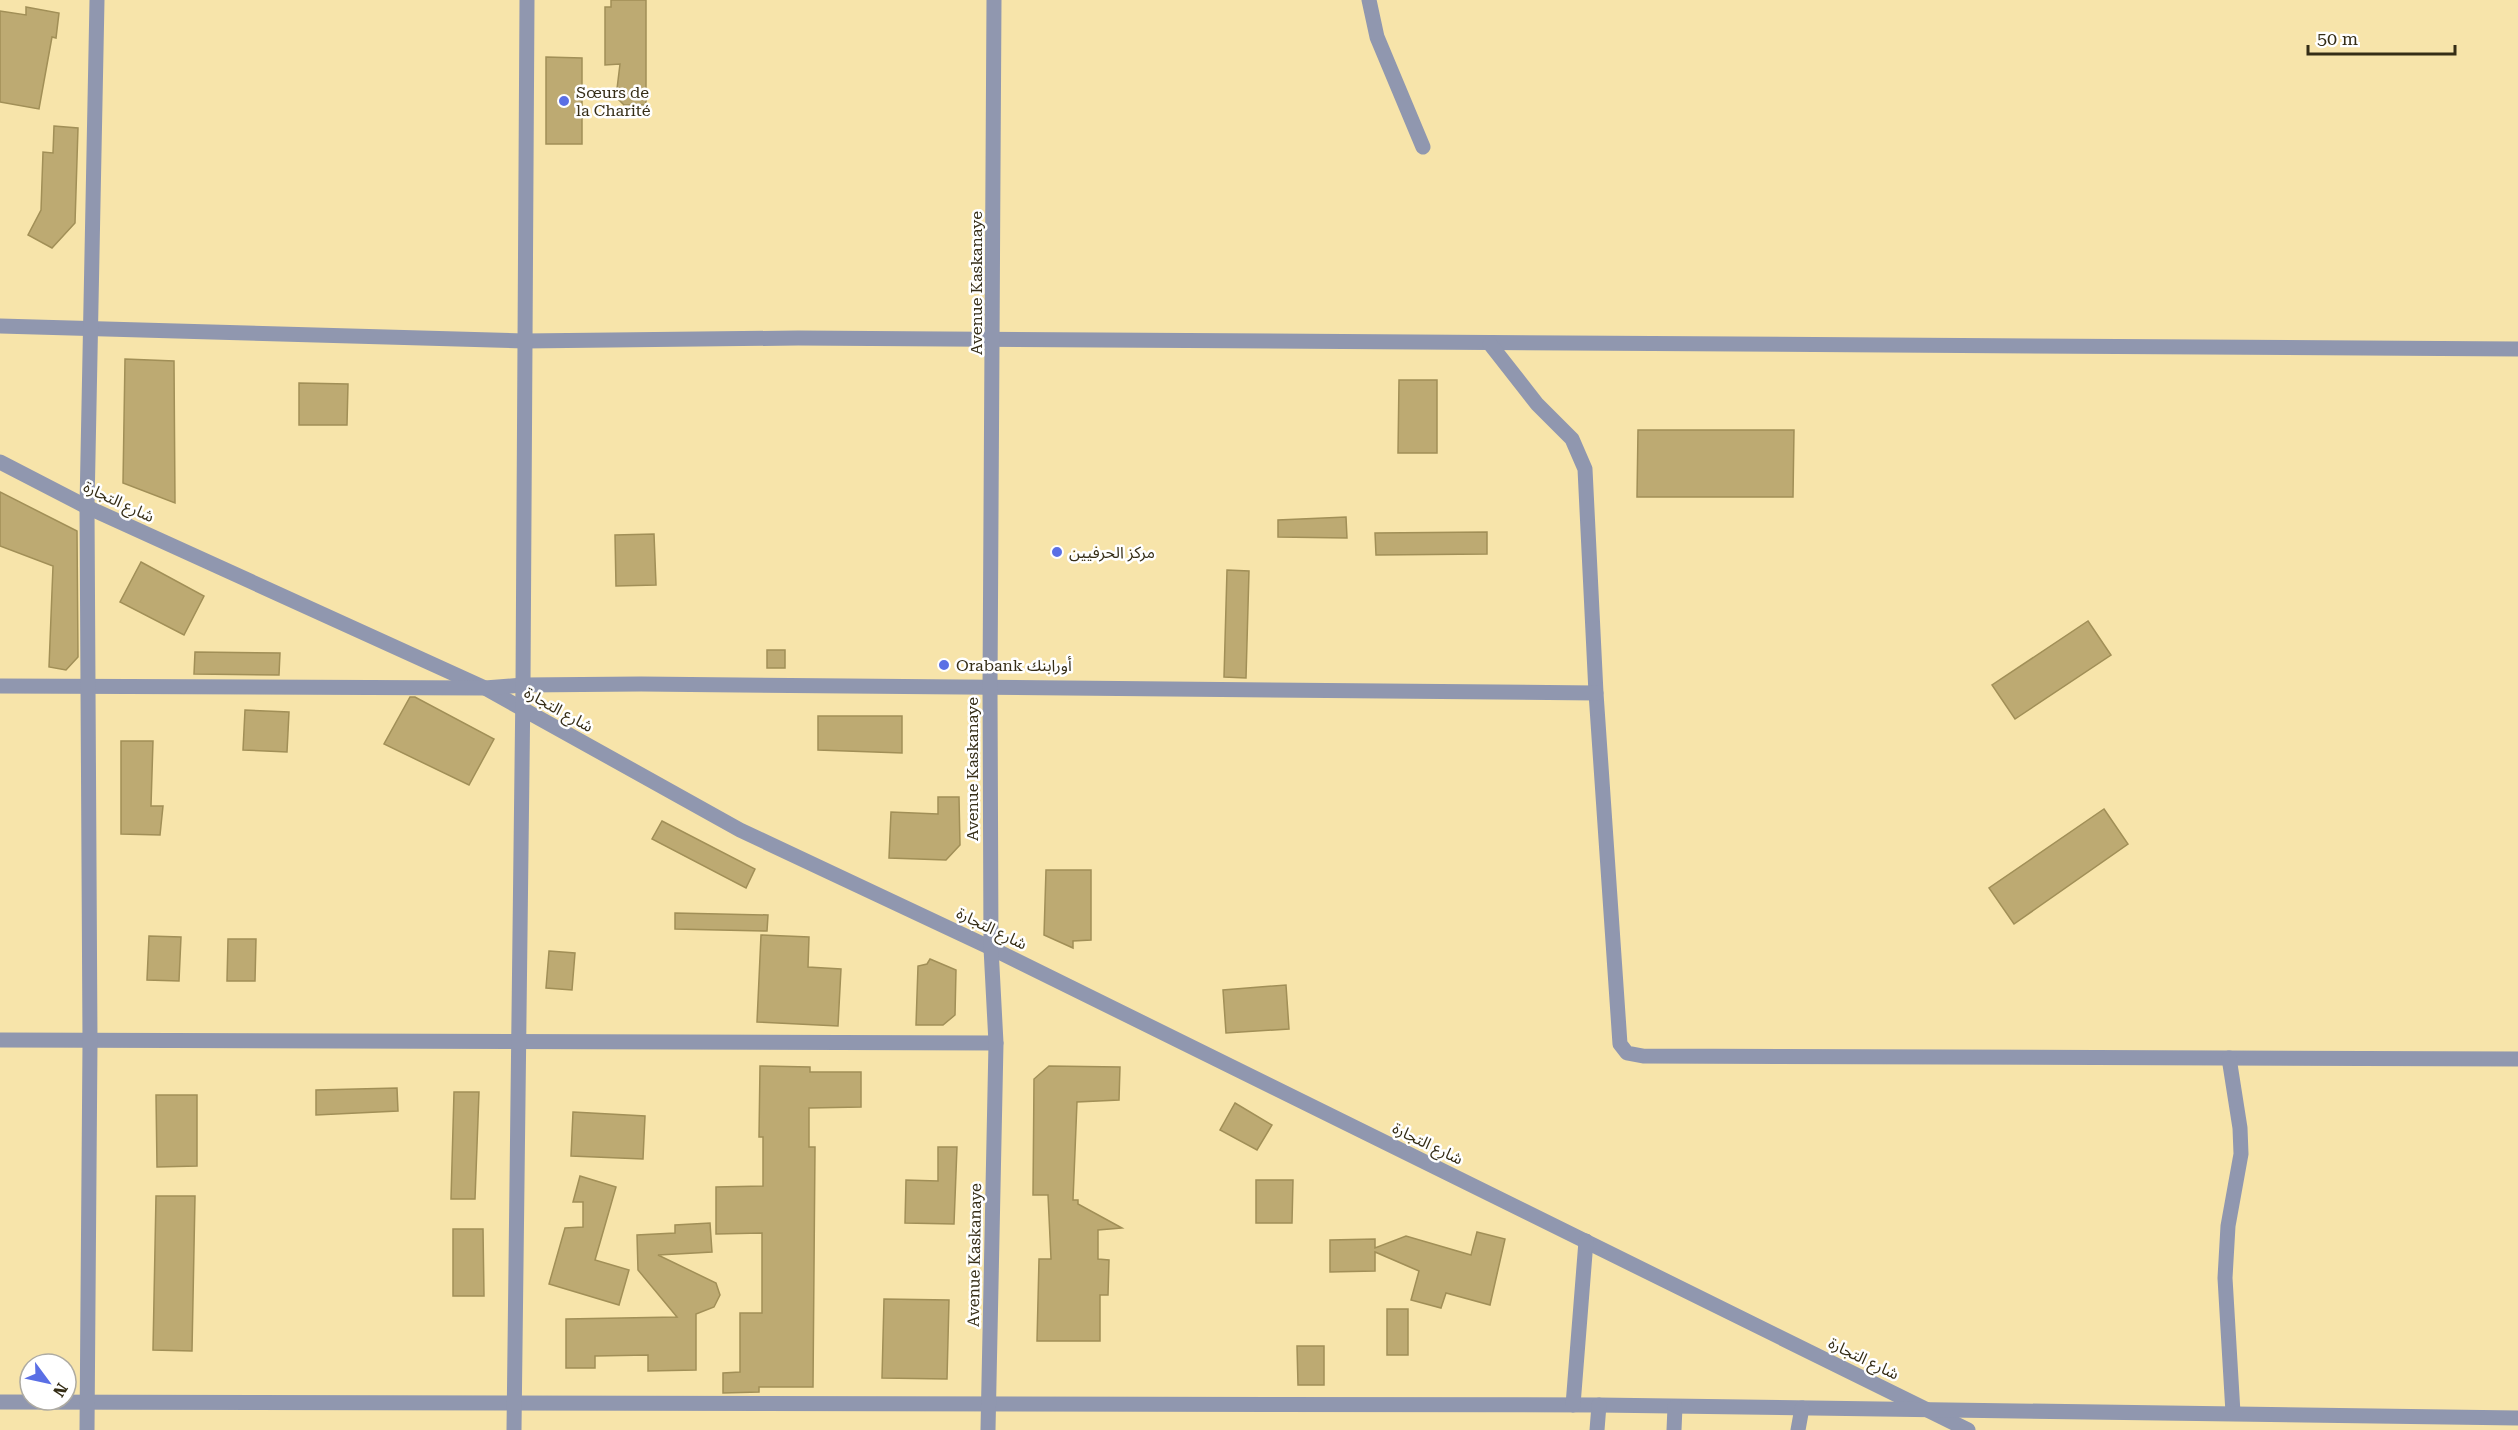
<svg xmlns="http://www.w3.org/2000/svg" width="2518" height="1430" font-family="'Roboto Serif','Noto Sans Arabic',serif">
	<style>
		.building { fill: #bdaa72; stroke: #a18f57; stroke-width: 1.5 }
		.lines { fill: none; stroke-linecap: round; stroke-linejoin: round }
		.minor { stroke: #9097af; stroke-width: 15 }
		.poi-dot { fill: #5a6fe5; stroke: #fff; stroke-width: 2 }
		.labels { text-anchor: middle; stroke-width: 5; stroke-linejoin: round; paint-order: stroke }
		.poi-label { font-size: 16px; fill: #352d16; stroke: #fff; text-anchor: start }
		.street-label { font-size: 16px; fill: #352d16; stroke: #fff }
	</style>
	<rect width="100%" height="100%" fill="#f7e4aa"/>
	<g class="building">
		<polygon points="611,0 646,0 646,105 624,105 616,97 620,64 605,65 605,7 611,7"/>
		<polygon points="26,7 59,13 56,38 52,37 39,109 0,102 0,11 26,15"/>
		<polygon points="546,57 582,58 582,144 546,144"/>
		<polygon points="54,126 78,128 75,223 52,248 28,235 41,210 43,152 53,153"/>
		<polygon points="125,359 174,361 175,503 123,483"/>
		<polygon points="1399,380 1437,380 1437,453 1398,453"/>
		<polygon points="299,383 348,384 347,425 299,425"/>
		<polygon points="1638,430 1794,430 1793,497 1637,497"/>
		<polygon points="0,492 77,531 78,657 66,670 49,667 53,566 0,546"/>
		<polygon points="1346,517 1347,538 1278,537 1278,520"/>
		<polygon points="1487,532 1487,554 1376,555 1375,533"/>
		<polygon points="654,534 656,585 616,586 615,535"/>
		<polygon points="141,562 204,596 184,635 120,602"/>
		<polygon points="1227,570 1249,571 1246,678 1224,677"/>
		<polygon points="2088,621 2111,655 2015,719 1992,685"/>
		<rect x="767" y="650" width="18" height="18"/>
		<polygon points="195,652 280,653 279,675 194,674"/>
		<polygon points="410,697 415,697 494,739 469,785 384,744"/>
		<polygon points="245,710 289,712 287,752 243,750"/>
		<polygon points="818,716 902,716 902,753 818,750"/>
		<polygon points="121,741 153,741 151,806 163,806 160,835 121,834"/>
		<polygon points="938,797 959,797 960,845 946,860 889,858 891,812 938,814"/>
		<polygon points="2104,809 2128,844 2014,924 1989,888"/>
		<polygon points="662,821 755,869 746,888 652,839"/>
		<polygon points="1046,870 1091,870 1091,940 1073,941 1073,948 1044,935"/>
		<polygon points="675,913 768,915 767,931 675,929"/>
		<polygon points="761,935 809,937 808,967 841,969 838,1026 757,1022"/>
		<polygon points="149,936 181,937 179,981 147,980"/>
		<polygon points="228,939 256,939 255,981 227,981"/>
		<polygon points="549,951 575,953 572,990 546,988"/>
		<polygon points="930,959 956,970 955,1015 943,1025 916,1025 918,966 927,964"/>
		<polygon points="1286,985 1289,1029 1226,1033 1223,990"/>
		<polygon points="760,1066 810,1067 810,1072 861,1072 861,1107 809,1108 809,1147 815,1147 813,1387 759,1387 759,1392 723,1393 723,1373 740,1372 740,1313 762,1313 762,1233 716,1234 716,1187 763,1186 763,1137 759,1137"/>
		<polygon points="1049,1066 1120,1067 1119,1100 1077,1102 1073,1200 1078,1200 1078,1204 1122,1228 1098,1230 1098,1259 1109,1260 1108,1295 1100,1295 1100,1341 1037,1341 1039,1259 1051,1259 1048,1195 1033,1195 1034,1079"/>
		<polygon points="397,1088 398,1111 316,1115 316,1090"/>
		<polygon points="454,1092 479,1092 475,1199 451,1199"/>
		<polygon points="156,1095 197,1095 197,1166 157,1167"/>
		<polygon points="1235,1103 1272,1125 1257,1150 1220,1130"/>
		<polygon points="573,1112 645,1116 643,1159 571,1156"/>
		<polygon points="938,1147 957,1147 954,1224 905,1223 906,1180 938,1181"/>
		<polygon points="580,1176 616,1187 595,1260 629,1270 619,1305 549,1284 565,1228 583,1227 583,1202 573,1202"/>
		<polygon points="1256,1180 1293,1180 1292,1223 1256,1223"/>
		<polygon points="156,1196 195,1196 192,1351 153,1350"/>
		<polygon points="710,1223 712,1252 658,1255 716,1283 720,1295 714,1307 696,1314 696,1370 648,1371 648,1355 595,1356 595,1368 566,1368 566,1319 677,1317 638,1270 637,1235 675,1233 675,1225"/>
		<polygon points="453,1229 483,1229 484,1296 453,1296"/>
		<polygon points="1477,1232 1505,1239 1490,1305 1446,1293 1441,1308 1411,1300 1419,1271 1375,1252 1375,1271 1330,1272 1330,1240 1375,1239 1375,1248 1406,1236 1471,1255"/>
		<polygon points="884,1299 949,1300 947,1379 882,1378"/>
		<rect x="1387" y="1309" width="21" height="46"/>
		<polygon points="1297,1346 1324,1346 1324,1385 1298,1385"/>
	</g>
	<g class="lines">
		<g class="minor">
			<polyline points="1369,0 1377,37 1423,147"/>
			<polyline points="0,326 524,341 798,338 2518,349"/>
			<polyline points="1490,344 1537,404 1572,439 1585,469 1596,693 1620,1044 1627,1053 1643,1056 2518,1059"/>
			<polyline points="0,462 87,507 485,688 740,830 991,948 1968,1430"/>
			<polyline points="0,686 485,688 523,685 641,684 1596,693"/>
			<polyline points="0,1040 996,1043"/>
			<polyline points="2229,1058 2240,1128 2241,1154 2228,1226 2225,1278 2233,1413"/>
			<polyline points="0,1402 1599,1405 2518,1418"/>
			<polyline points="1573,1405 1586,1241"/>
			<polyline points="87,1430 90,1042 87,507 97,0"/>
			<polyline points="514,1430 523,685 527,0"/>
			<polyline points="988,1430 996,1043 991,948 990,687 994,0"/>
			<polyline points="1597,1430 1599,1405"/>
			<polyline points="1674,1430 1675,1407"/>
			<polyline points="1798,1430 1802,1408"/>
		</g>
	</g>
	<g class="poi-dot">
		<circle cx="564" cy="101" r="6"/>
		<circle cx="1057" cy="552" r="6"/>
		<circle cx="944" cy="665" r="6"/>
	</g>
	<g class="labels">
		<g class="poi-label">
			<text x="576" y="98">Sœurs de<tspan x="576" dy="18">la Charité</tspan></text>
			<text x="1069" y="558">مركز الحرفيين</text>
			<text x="956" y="671">Orabank أورابنك</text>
		</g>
		<g class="street-label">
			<text transform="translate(976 283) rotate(-90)" y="6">Avenue Kaskanaye</text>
			<text transform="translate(119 501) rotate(25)" y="6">شارع التجارة</text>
			<text transform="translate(559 709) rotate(29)" y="6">شارع التجارة</text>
			<text transform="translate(972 769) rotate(-90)" y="6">Avenue Kaskanaye</text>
			<text transform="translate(992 928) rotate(26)" y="6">شارع التجارة</text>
			<text transform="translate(1428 1143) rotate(26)" y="6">شارع التجارة</text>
			<text transform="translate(974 1255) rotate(-89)" y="6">Avenue Kaskanaye</text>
			<text transform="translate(1864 1358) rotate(26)" y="6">شارع التجارة</text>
		</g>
	</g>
	<g transform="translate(48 1382) rotate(123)"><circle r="28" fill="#ffffff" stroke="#aeaba2" stroke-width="1.5"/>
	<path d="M0-4.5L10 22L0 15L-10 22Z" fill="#5a6fe5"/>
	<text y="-9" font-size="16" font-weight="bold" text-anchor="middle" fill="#352d16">N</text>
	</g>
	<path d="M2308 45v9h147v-9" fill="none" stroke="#352d16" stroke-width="3"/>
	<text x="2317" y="45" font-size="18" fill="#352d16" stroke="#ffffff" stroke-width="4.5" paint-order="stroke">50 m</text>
</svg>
